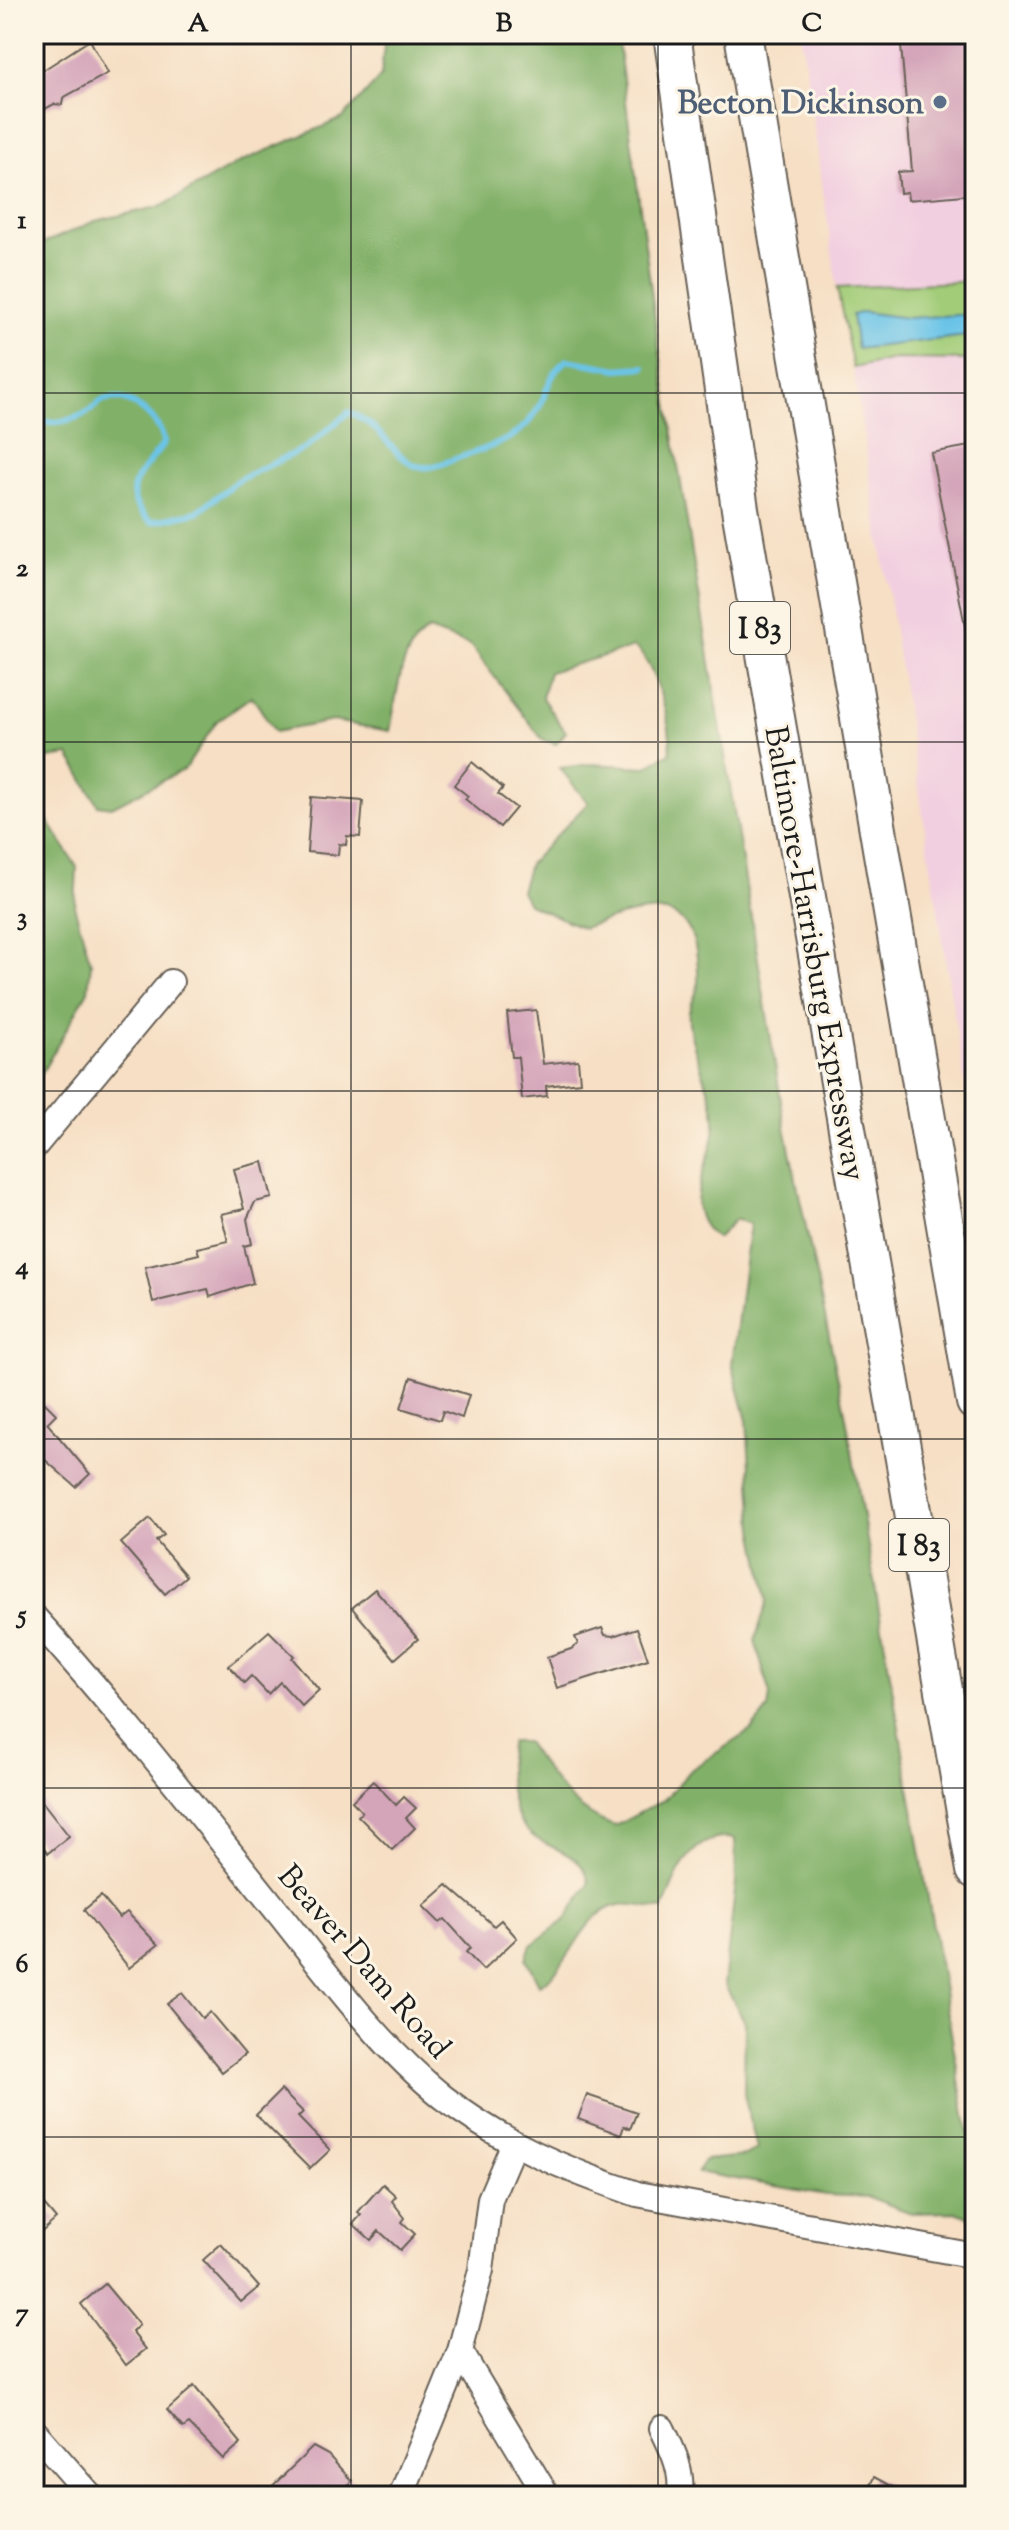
<svg xmlns="http://www.w3.org/2000/svg" width="1009" height="2530" font-family="'Sorts Mill Goudy',serif">
	<style>
		.built { fill: #f2cfe0 }
		.green { fill: #a2cc78; stroke: #5f744a; stroke-width: 2 }
		.forest { fill: #81b068; stroke: #4e6642; stroke-width: 2 }
		.water { fill: #6ac4e8; stroke: #437082; stroke-width: 2 }
		.lines { fill: none; stroke-linecap: round; stroke-linejoin: round }
		.stream { stroke: #6ac4e8; stroke-width: 6 }
		.building { fill: #d4a4b9 }
		.minor-casing { stroke: #686057; stroke-width: 28 }
		.highway-casing { stroke: #686057; stroke-width: 40 }
		.minor { stroke: #fff; stroke-width: 24 }
		.highway { stroke: #fff; stroke-width: 36 }
		.grid { fill: none; stroke: #1c1c1c; stroke-width: 2; stroke-opacity: 0.55 }
		.service-dot { fill: #5c6f8a; stroke: #fcf5e5; stroke-width: 3 }
		.labels { text-anchor: middle; stroke-width: 6; stroke-linejoin: round; paint-order: stroke }
		.shield { fill: #fcf5e5; stroke: #5f5d58; stroke-width: 2 }
		.shield-label { font-size: 30px; font-weight: bold; fill: #1c1c1c }
		.service-label { font-size: 32px; font-weight: bold; fill: #4e5e75; stroke: #fcf5e5; text-anchor: end }
		.street-label { font-size: 32px; fill: #1c1c1c; stroke: #fcf5e5 }
		.neatline { fill: none; stroke: #1c1c1c; stroke-width: 3 }
		.grid-label { font-size: 26px; text-anchor: middle; font-weight: bold; fill: #1c1c1c }
	</style>
	<rect width="100%" height="100%" fill="#fcf5e5"/>
	<filter id="ink" filterUnits="userSpaceOnUse"><feTurbulence type="fractalNoise" baseFrequency=".0125" numOctaves="2"/><feDisplacementMap in="SourceGraphic" scale="16" xChannelSelector="R" yChannelSelector="G"/><feConvolveMatrix kernelMatrix="1 2 1 2 8 2 1 2 1" color-interpolation-filters="sRGB"/></filter>
	<filter id="wash" filterUnits="userSpaceOnUse"><feTurbulence type="fractalNoise" baseFrequency=".006" numOctaves="4" result="noise"/><feDisplacementMap in="SourceGraphic" scale="32" xChannelSelector="R" yChannelSelector="G"/><feGaussianBlur stdDeviation="1.8" result="paint"/><feColorMatrix in="noise" values="0 0 0 0 0 0 0 0 0 0 0 0 0 0 0 0 0 1.4 0 .05"/><feComposite in="paint" operator="in"/></filter>
	<g filter="url(#wash)">
		<rect width="100%" height="100%" fill="#f6dfc4"/>
		<g class="built">
			<polygon points="801,34 975,34 975,281 837,288"/>
			<polygon points="893,359 975,360 975,1148 853,368"/>
		</g>
		<polygon class="green" points="975,281 975,360 893,359 853,368 837,288"/>
		<g class="forest">
			<path d="M385,34h232l41,308 128,790 60,285 129,756v46l-20,-7 -44,1 -42,-16 -43,-2 -129,-23 7,-12 41,-4 12,-7 -13,-55 1,-72 -21,-38 12,-102 -1,-43c-44,-8 -59,36 -72,70 -13,-1 -31,-6 -44,-4 -39,8 -48,64 -80,80l-13,-26 5,-14 35,-26 23,-36c-6,-35 -46,-31 -65,-56 -10,-13 -14,-32 -15,-48 -1,-14 -2,-24 2,-37h15c24,35 48,71 89,84l49,-26 28,-31 59,-39 17,-21 2,-14 -15,-55 13,-40 -14,-71 -7,-108 -15,-57 18,-140 -14,-5 -19,19c-44,-30 0,-78 -2,-118 -1,-29 -30,-82 -26,-108 2,-10 9,-19 9,-29 2,-94 -50,-77 -115,-55l-55,-24 -7,-13 8,-27 59,-61 -28,-35 31,-4 55,3 24,-14c4,-24 -16,-92 -36,-106l-85,25 -7,26 24,34 -10,12 -14,-5 -72,-94 -41,-15c-31,17 -32,69 -39,101l-57,-10 -58,11 -23,-36 -35,25 -32,48 -73,38 -14,-2 -29,-50 -28,4 -7,7v-523l8,1 53,-23 67,-15 76,-43 105,-45 38,-42z"/>
			<polygon points="34,799 77,867 75,909 91,963 88,991 34,1087"/>
		</g>
		<polygon class="water" points="863,312 907,318 975,314 975,335 857,349 852,315"/>
		<g class="lines">
			<path class="stream" d="M34,421c18,3 39,1 55,-10 5,-3 9,-9 15,-11 24,-9 58,20 60,43 -21,30 -50,47 -13,79l46,-10 43,-33 67,-32 42,-35c35,16 36,34 61,51 15,10 33,0 48,-5 35,-12 67,-19 84,-57 7,-16 10,-31 25,-41l51,9 26,-2"/>
		</g>
		<g id="blocks">
			<g class="building">
				<polygon points="900,34 975,34 975,194 908,200 907,192 900,193 898,172 912,171"/>
				<polygon points="90,40 108,73 63,98 62,105 54,104 34,115 34,76"/>
				<polygon points="975,445 975,636 967,636 931,453"/>
				<polygon points="472,762 503,788 498,794 516,808 500,827 465,799 468,796 454,785"/>
				<polygon points="311,797 363,801 360,837 347,836 346,845 339,844 338,855 307,852"/>
				<polygon points="536,1010 543,1064 578,1060 580,1082 546,1086 547,1096 522,1099 518,1057 512,1057 507,1013"/>
				<polygon points="263,1162 272,1198 255,1202 247,1219 252,1244 244,1246 253,1283 210,1297 208,1289 153,1302 145,1267 199,1254 197,1248 228,1241 221,1214 244,1209 234,1169"/>
				<polygon points="411,1377 469,1395 462,1418 443,1411 440,1420 401,1408"/>
				<polygon points="45,1403 56,1414 47,1423 90,1474 76,1487 34,1450 34,1410"/>
				<polygon points="150,1518 164,1535 156,1541 186,1576 165,1594 121,1543"/>
				<polygon points="375,1589 418,1639 395,1659 352,1608"/>
				<polygon points="602,1628 605,1635 613,1636 637,1628 648,1659 557,1688 547,1657 571,1649 578,1644 575,1637"/>
				<polygon points="269,1631 294,1656 292,1658 319,1690 302,1706 280,1682 268,1694 251,1676 244,1683 229,1666"/>
				<polygon points="373,1781 396,1805 404,1797 416,1808 406,1818 415,1828 392,1850 358,1816 362,1812 352,1801"/>
				<polygon points="34,1791 69,1836 48,1853 34,1836"/>
				<polygon points="447,1885 494,1926 501,1920 517,1938 483,1970 466,1952 471,1948 445,1919 440,1923 423,1906"/>
				<polygon points="101,1896 119,1918 127,1912 158,1945 129,1968 84,1910"/>
				<polygon points="182,1993 202,2018 210,2012 245,2054 222,2072 167,2004"/>
				<polygon points="281,2090 303,2112 298,2117 330,2150 310,2169 256,2115"/>
				<polygon points="587,2095 637,2112 630,2129 624,2126 621,2135 578,2119"/>
				<polygon points="383,2184 396,2196 392,2201 405,2218 402,2222 415,2234 400,2250 379,2231 371,2240 353,2224 361,2215 358,2212"/>
				<polygon points="34,2193 56,2219 34,2239"/>
				<polygon points="221,2244 259,2287 241,2302 203,2260"/>
				<polygon points="105,2284 139,2325 132,2332 146,2349 126,2365 81,2304"/>
				<polygon points="194,2386 241,2443 223,2459 189,2424 183,2428 167,2410"/>
				<polygon points="313,2447 328,2455 352,2481 349,2484 360,2496 262,2496"/>
				<polygon points="874,2477 909,2496 876,2496 867,2491"/>
			</g>
		</g>
	</g>
	<g filter="url(#ink)">
		<use href="#blocks" fill-opacity="0" stroke="#686057" stroke-width="2"/>
		<g class="lines">
			<g class="minor-casing">
				<g id="minor">
					<polyline points="34,1147 171,982"/>
					<path d="M34,1617c87,96 166,198 247,299 50,63 99,130 162,181 57,45 125,74 194,97l338,62"/>
					<polyline points="460,2351 547,2496"/>
					<path d="M662,2428c11,23 21,42 18,68"/>
					<polyline points="34,2431 91,2496"/>
					<polyline points="401,2496 460,2351 481,2270 490,2199 514,2143"/>
				</g>
			</g>
			<g class="highway-casing">
				<g id="highway">
					<polyline points="672,34 740,509 975,1870"/>
					<polyline points="743,34 975,1402"/>
				</g>
			</g>
			<use href="#minor" class="minor"/>
			<use href="#highway" class="highway"/>
		</g>
	</g>
	<path class="grid" d="M351,34v2462M658,34v2462M34,393h941M34,742h941M34,1091h941M34,1439h941M34,1788h941M34,2137h941"/>
	<circle class="service-dot" cx="940" cy="102" r="8"/>
	<g class="labels">
		<g class="shield">
			<rect x="730" y="602" width="60" height="52" rx="6"/>
			<rect x="889" y="1519" width="60" height="52" rx="6"/>
		</g>
		<g class="shield-label">
			<text x="760" y="638">I 83</text>
			<text x="919" y="1555">I 83</text>
		</g>
		<g class="service-label">
			<text x="924" y="113">Becton Dickinson</text>
		</g>
		<g class="street-label">
			<text transform="translate(816 953) rotate(80)" y="11">Baltimore-Harrisburg Expressway</text>
			<text transform="translate(365 1961) rotate(49)" y="11">Beaver Dam Road</text>
		</g>
	</g>
	<rect width="1009" height="2530" fill="none" stroke="#fcf5e5" stroke-width="88"/>
	<rect x="44" y="44" width="921" height="2442" class="neatline"/>
	<g class="grid-label">
		<text x="198" y="31">A</text>
		<text x="504" y="31">B</text>
		<text x="812" y="31">C</text>
		<text x="22" y="228">1</text>
		<text x="22" y="576">2</text>
		<text x="22" y="925">3</text>
		<text x="22" y="1274">4</text>
		<text x="22" y="1623">5</text>
		<text x="22" y="1972">6</text>
		<text x="22" y="2321">7</text>
	</g>
</svg>
